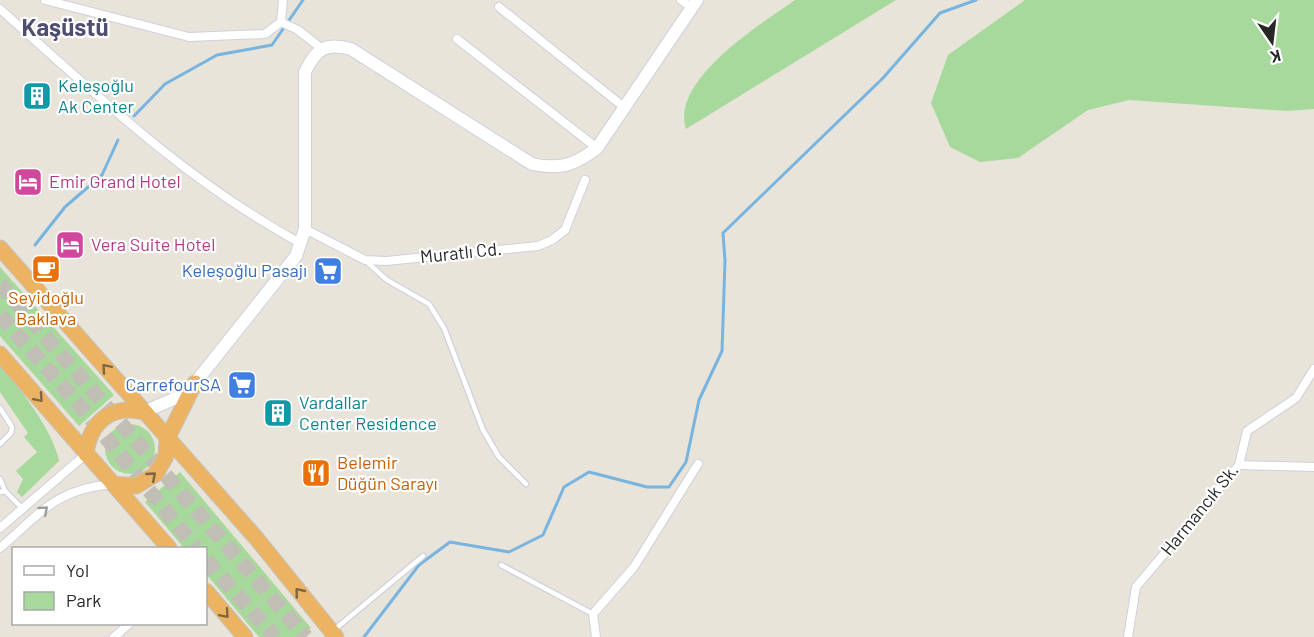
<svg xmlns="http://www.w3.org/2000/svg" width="1314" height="637" font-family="Barlow,sans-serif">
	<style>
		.green { fill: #a7d99c }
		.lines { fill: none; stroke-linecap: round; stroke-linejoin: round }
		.stream { stroke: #77b4e0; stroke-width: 3 }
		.highway-tunnel { stroke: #c1beb6; stroke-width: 15; stroke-dasharray: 15 8; stroke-linecap: butt }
		.lane-casing { stroke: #cfd0df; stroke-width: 7 }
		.street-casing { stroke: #cfd0df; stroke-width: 10 }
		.secondary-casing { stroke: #cfd0df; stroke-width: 14 }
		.highway-casing { stroke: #c3c3c3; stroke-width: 17 }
		.lane { stroke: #fff; stroke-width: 4.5 }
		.street { stroke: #fff; stroke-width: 8 }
		.secondary { stroke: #fff; stroke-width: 12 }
		.highway { stroke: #ebb362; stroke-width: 15 }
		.oneway { stroke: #7f6642 }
		.oneway2 { stroke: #9e9e9e }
		.labels { text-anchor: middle; stroke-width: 4.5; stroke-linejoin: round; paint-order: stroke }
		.culture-label { font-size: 18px; fill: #0d838f; stroke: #fff; text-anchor: start }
		.hotel-label { font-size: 18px; fill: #b23c85; stroke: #fff; text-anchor: start }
		.street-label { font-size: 18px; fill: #272727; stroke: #fff }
		.shop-label { font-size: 18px; fill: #366cbe; stroke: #fff; text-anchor: end }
		.food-label { font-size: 18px; fill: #c56008; stroke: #fff }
		.district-label { font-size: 24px; font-weight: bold; fill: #4d4e72; stroke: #fff }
	</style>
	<rect width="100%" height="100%" fill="#e8e4da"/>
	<g class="green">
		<path d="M795,0h101l-210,129c-16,-49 75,-105 109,-129z"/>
		<polygon points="1025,0 1314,0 1314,109 1287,111 1129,100 1088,110 1018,158 980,162 950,147 931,103 948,55"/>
		<polygon points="0,267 114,395 79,426 0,336"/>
		<path d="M0,365c20,23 54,67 59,96l-37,36 -5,-5 6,-13 -7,-8 21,-19 -13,-15 4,-4 -28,-41z"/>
		<circle cx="130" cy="449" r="25"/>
		<polygon points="180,472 311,628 300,637 259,637 206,574 206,548 184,548 145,502"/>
	</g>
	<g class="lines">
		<g class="stream">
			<polyline points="134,116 165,84 217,55 272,45 303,0"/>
			<polyline points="35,245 65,207 102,175 118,140"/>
			<polyline points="364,637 419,565 450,542 509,552 543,535 564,487 589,472 647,487 669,487 686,462 699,400 722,351 725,261 723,233 883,78 940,13 976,0"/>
		</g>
		<g class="highway-tunnel">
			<polyline points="0,284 306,637"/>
			<polyline points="0,315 82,408 196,548"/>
			<polyline points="206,560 275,637"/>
		</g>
		<g class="lane-casing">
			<g id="lane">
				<polyline points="367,262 387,280 429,304 444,328 483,430 499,457 526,484"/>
				<polyline points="0,408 12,427 11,433 0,444"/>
				<polyline points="0,479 5,491"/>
				<polyline points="0,492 5,491 22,508"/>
				<polyline points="501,565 593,614"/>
				<polyline points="334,630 423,556"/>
			</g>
		</g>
		<g class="street-casing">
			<g id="street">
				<polyline points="45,0 189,37 265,34 281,22"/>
				<polyline points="681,0 691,7"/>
				<polyline points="499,7 625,108"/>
				<path d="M0,9c95,85 188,173 300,234"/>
				<polyline points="281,22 298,30 322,49"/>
				<polyline points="281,22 283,0"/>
				<polyline points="457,39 597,148"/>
				<polyline points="305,229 365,260 386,261 538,246 552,240 565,230 585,180"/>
				<polyline points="1239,465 1314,467"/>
				<polyline points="0,528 86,454"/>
				<path d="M0,548c41,-35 55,-59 113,-64"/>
				<polyline points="114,637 129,624"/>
				<polyline points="596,637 593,614 634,567 698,464"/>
				<polyline points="1128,637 1136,587 1239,465 1247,431 1296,398 1314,369"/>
			</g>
		</g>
		<g class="secondary-casing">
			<path id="secondary" d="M144,412l34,-15 17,-14 101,-127 9,-27v-157c11,-23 20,-30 46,-23l181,115c28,6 43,1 65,-16l100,-148"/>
		</g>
		<g class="highway-casing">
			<g id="highway">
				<polyline points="0,248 257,539 336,637"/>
				<polyline points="0,354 169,548"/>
				<path d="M86,454c4,-33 26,-50 58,-42"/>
				<polyline points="113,484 136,486 156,474 166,456 167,439 195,383"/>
				<polyline points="206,591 245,637"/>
			</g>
		</g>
		<use href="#lane" class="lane"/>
		<use href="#street" class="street"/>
		<use href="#secondary" class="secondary"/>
		<use href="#highway" class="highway"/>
	</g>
	<defs><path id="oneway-chevron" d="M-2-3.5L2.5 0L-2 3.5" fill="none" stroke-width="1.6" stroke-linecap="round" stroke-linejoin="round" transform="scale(1.5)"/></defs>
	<g class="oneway">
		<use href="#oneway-chevron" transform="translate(106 368) rotate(-131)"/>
		<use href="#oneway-chevron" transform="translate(39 398) rotate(49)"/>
		<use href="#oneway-chevron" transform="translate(152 476) rotate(-41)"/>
		<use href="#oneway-chevron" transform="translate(299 592) rotate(-129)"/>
		<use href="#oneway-chevron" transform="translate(225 614) rotate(49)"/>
	</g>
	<use class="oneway2" href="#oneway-chevron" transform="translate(44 510) rotate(-41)"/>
	<defs>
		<g id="building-square" transform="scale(1.5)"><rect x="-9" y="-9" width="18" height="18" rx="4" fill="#0f9aa8" stroke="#fff"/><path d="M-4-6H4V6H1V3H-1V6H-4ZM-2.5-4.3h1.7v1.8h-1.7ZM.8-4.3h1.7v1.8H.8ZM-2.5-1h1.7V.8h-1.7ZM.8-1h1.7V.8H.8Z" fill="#fff"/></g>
		<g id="hotel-square" transform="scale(1.5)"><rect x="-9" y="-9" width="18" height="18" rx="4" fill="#d1479c" stroke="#fff"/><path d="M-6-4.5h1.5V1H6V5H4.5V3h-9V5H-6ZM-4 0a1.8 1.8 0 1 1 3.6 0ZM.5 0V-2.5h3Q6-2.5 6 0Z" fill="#fff"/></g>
		<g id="cafe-square" transform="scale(1.5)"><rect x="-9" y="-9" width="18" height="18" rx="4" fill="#e8710a" stroke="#fff"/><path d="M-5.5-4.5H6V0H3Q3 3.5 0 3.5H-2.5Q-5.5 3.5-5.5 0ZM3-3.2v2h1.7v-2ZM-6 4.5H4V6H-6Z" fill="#fff"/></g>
		<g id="supermarket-square" transform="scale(1.5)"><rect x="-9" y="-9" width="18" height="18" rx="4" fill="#3f7fe0" stroke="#fff"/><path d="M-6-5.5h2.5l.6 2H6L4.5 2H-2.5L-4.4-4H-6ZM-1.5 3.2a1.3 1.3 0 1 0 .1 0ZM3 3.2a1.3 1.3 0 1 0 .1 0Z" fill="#fff"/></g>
		<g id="restaurant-square" transform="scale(1.5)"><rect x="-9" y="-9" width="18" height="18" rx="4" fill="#e8710a" stroke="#fff"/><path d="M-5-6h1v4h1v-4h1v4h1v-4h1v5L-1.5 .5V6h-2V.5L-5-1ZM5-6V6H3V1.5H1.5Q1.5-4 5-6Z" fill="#fff"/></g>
	</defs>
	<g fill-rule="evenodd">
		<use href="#building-square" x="37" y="96"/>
		<use href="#hotel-square" x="28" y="182"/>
		<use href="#hotel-square" x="70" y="245"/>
		<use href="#cafe-square" x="46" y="269"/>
		<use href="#supermarket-square" x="328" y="271"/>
		<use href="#supermarket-square" x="242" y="385"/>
		<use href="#building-square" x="278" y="413"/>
		<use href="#restaurant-square" x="316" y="473"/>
	</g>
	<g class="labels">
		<g class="culture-label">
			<text x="58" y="92">Keleşoğlu<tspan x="58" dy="21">Ak Center</tspan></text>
			<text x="299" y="409">Vardallar<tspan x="299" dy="21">Center Residence</tspan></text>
		</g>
		<g class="hotel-label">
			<text x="49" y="188">Emir Grand Hotel</text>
			<text x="91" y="251">Vera Suite Hotel</text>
		</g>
		<g class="street-label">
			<text transform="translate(461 253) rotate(-6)" y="6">Muratlı Cd.</text>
			<text transform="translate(1200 510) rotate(-51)" y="6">Harmancık Sk.</text>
		</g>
		<g class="shop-label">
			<text x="307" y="277">Keleşoğlu Pasajı</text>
			<text x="221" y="391">CarrefourSA</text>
		</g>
		<g class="food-label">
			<text x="46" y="304">Seyidoğlu<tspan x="46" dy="21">Baklava</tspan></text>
			<text x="337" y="469" text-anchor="start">Belemir<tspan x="337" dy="21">Düğün Sarayı</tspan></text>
		</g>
		<g class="district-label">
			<text x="65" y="36">Kaşüstü</text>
		</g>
	</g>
	<rect x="12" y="547" width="195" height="78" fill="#ffffff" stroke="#a9a9a9" stroke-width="1.5"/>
	<rect x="24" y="566" width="30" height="9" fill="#ffffff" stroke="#a9a9a9" stroke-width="1.5"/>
	<text x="66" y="577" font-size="18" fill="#272727">Yol</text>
	<rect x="24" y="592" width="30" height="18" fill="#a7d99c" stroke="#a9a9a9" stroke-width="1.5"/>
	<text x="66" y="607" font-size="18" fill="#272727">Park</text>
	<g transform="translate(1272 42) rotate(166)" stroke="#ffffff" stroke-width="4.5" paint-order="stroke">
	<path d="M0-4.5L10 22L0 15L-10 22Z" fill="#272727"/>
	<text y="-9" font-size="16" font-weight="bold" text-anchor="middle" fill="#272727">K</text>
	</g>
</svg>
